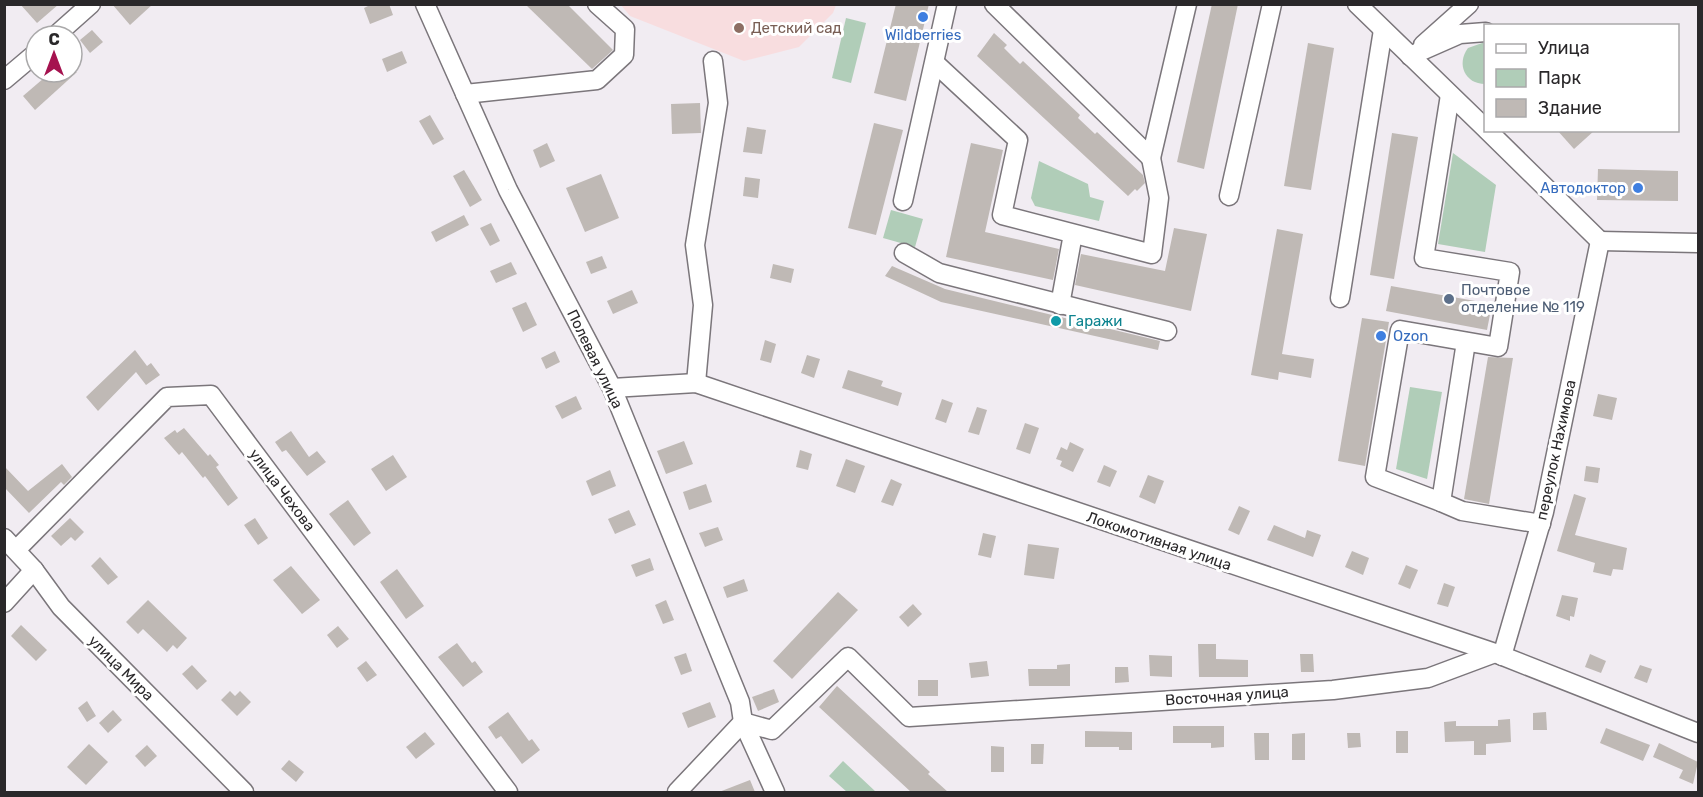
<svg xmlns="http://www.w3.org/2000/svg" width="1703" height="797" font-family="Rubik,sans-serif">
	<style>
		.education { fill: #f8dddf }
		.green { fill: #b0cdb8 }
		.building { fill: #bfb9b5 }
		.lines { fill: none; stroke-linecap: round; stroke-linejoin: round }
		.minor-casing { stroke: #7b767b; stroke-width: 21 }
		.minor { stroke: #fff; stroke-width: 18 }
		.shop-dot { fill: #3f7fe0; stroke: #fff; stroke-width: 2 }
		.education-dot { fill: #8d6e63; stroke: #fff; stroke-width: 2 }
		.service-dot { fill: #5c6f8a; stroke: #fff; stroke-width: 2 }
		.culture-dot { fill: #0f9aa8; stroke: #fff; stroke-width: 2 }
		.labels { text-anchor: middle; stroke-width: 6; stroke-linejoin: round; paint-order: stroke }
		.education-label { font-size: 15px; fill: #785e54; stroke: #fff; text-anchor: start }
		.shop-label { font-size: 15px; fill: #366cbe; stroke: #fff }
		.service-label { font-size: 15px; fill: #4e5e75; stroke: #fff; text-anchor: start }
		.culture-label { font-size: 15px; fill: #0d838f; stroke: #fff; text-anchor: start }
		.street-label { font-size: 15px; fill: #2a282a; stroke: #fff }
	</style>
	<rect width="100%" height="100%" fill="#f1ecf2"/>
	<polygon class="education" points="621,5 836,5 833,13 799,47 744,61 630,16"/>
	<g class="green">
		<polygon points="846,18 866,23 851,83 832,78"/>
		<path d="M1485,42v42c-20,0 -29,-20 -17,-36z"/>
		<polygon points="1453,153 1496,185 1485,252 1438,244"/>
		<polygon points="1039,161 1088,184 1090,197 1104,201 1099,221 1035,206 1031,198"/>
		<polygon points="891,210 923,219 915,247 883,238"/>
		<polygon points="1410,387 1442,392 1427,479 1396,469"/>
		<polygon points="843,761 876,792 847,792 829,776"/>
	</g>
	<g class="building">
		<polygon points="20,4 59,4 37,23"/>
		<polygon points="112,4 153,4 130,25"/>
		<polygon points="372,4 389,4 393,15 370,24 364,8"/>
		<polygon points="525,4 567,4 613,50 592,69"/>
		<polygon points="896,4 929,4 906,101 874,93"/>
		<polygon points="1212,4 1238,4 1204,169 1177,162"/>
		<polygon points="92,30 103,42 90,53 80,40"/>
		<polygon points="994,33 1007,45 1004,48 1020,64 1023,61 1080,115 1078,118 1095,134 1097,132 1143,175 1145,183 1137,191 1135,189 1128,196 977,56"/>
		<polygon points="1308,43 1334,48 1311,190 1284,186"/>
		<polygon points="402,51 407,63 387,72 382,59"/>
		<polygon points="51,72 77,72 35,110 23,96"/>
		<polygon points="700,103 701,133 672,134 671,104"/>
		<polygon points="430,115 444,139 433,145 419,121"/>
		<polygon points="874,123 903,130 876,235 848,228"/>
		<polygon points="747,127 766,130 762,154 743,152"/>
		<polygon points="1557,130 1595,130 1574,149"/>
		<polygon points="1392,133 1418,137 1394,279 1370,275"/>
		<polygon points="547,143 555,161 540,168 533,150"/>
		<polygon points="971,143 1003,150 985,232 1059,249 1053,280 946,257"/>
		<polygon points="1598,169 1678,171 1678,201 1597,200"/>
		<polygon points="464,170 482,200 470,207 453,176"/>
		<polygon points="601,174 619,218 585,232 566,188"/>
		<polygon points="745,177 760,179 758,198 743,196"/>
		<polygon points="464,215 469,225 436,242 431,232"/>
		<polygon points="491,223 500,241 490,246 480,228"/>
		<polygon points="1174,228 1207,234 1191,311 1075,285 1081,254 1165,271"/>
		<polygon points="1277,229 1303,234 1282,354 1314,359 1311,378 1279,372 1278,380 1251,375"/>
		<polygon points="602,256 607,268 591,274 586,262"/>
		<polygon points="511,262 517,274 496,283 490,271"/>
		<polygon points="773,264 794,269 791,283 770,278"/>
		<polygon points="892,266 945,289 1160,341 1158,350 941,302 885,276"/>
		<polygon points="1391,286 1492,304 1487,330 1386,311"/>
		<polygon points="632,290 638,303 613,314 607,301"/>
		<polygon points="526,302 537,325 523,332 512,308"/>
		<polygon points="1362,318 1389,322 1365,466 1338,461"/>
		<polygon points="765,340 776,344 771,363 760,360"/>
		<polygon points="135,350 147,366 151,363 160,375 146,385 136,372 98,411 86,397"/>
		<polygon points="555,351 560,362 546,369 541,358"/>
		<polygon points="807,355 820,359 814,378 801,373"/>
		<polygon points="1488,357 1513,358 1489,504 1464,499"/>
		<polygon points="848,370 883,381 881,386 902,393 898,406 842,388"/>
		<polygon points="1598,394 1617,398 1612,420 1593,416"/>
		<polygon points="576,396 582,409 562,419 555,406"/>
		<polygon points="942,399 953,403 946,423 935,419"/>
		<polygon points="977,407 987,410 979,435 968,432"/>
		<polygon points="1025,423 1039,428 1030,454 1016,449"/>
		<polygon points="184,428 208,456 210,454 219,465 216,467 238,498 228,506 205,476 203,478 182,452 179,455 164,438 175,430 177,433"/>
		<polygon points="291,431 309,457 317,451 326,462 307,476 286,450 282,452 275,442"/>
		<polygon points="684,441 693,464 666,474 657,451"/>
		<polygon points="1070,442 1084,449 1073,472 1060,466 1062,461 1056,459 1061,447 1067,450"/>
		<polygon points="800,450 812,454 808,470 796,467"/>
		<polygon points="393,455 407,477 386,491 371,469"/>
		<polygon points="846,459 865,466 855,493 836,486"/>
		<polygon points="62,464 72,477 64,485 61,482 29,513 4,487 4,466 28,491"/>
		<polygon points="1104,465 1117,471 1110,487 1097,482"/>
		<polygon points="1586,466 1600,468 1598,483 1584,481"/>
		<polygon points="610,470 616,486 592,496 586,481"/>
		<polygon points="1148,475 1164,481 1155,504 1139,497"/>
		<polygon points="891,479 902,484 893,506 881,502"/>
		<polygon points="706,484 712,502 689,510 683,492"/>
		<polygon points="1574,494 1586,498 1575,535 1627,548 1623,570 1613,569 1611,576 1593,572 1595,563 1557,551"/>
		<polygon points="348,500 371,533 354,546 329,514"/>
		<polygon points="1239,506 1250,511 1239,535 1228,530"/>
		<polygon points="629,510 636,525 615,534 608,519"/>
		<polygon points="70,518 84,532 75,541 71,537 61,546 51,536"/>
		<polygon points="255,518 268,538 258,545 244,525"/>
		<polygon points="1274,525 1305,538 1307,530 1321,535 1313,557 1267,540"/>
		<polygon points="718,527 723,540 705,547 699,533"/>
		<polygon points="983,533 996,536 991,558 978,555"/>
		<polygon points="1028,544 1059,548 1054,579 1024,575"/>
		<polygon points="1352,551 1369,558 1363,575 1345,567"/>
		<polygon points="100,557 118,577 108,585 91,566"/>
		<polygon points="650,558 654,570 636,577 631,565"/>
		<polygon points="1406,565 1418,570 1410,589 1398,584"/>
		<polygon points="291,566 320,600 302,614 273,580"/>
		<polygon points="397,569 424,606 406,619 380,582"/>
		<polygon points="744,579 748,591 727,598 723,587"/>
		<polygon points="1444,583 1455,587 1448,607 1437,604"/>
		<polygon points="838,592 858,610 792,679 773,661"/>
		<polygon points="1562,595 1578,598 1574,617 1570,616 1570,621 1556,616"/>
		<polygon points="148,600 187,638 177,649 173,645 167,652 143,629 138,634 126,622"/>
		<polygon points="666,600 674,620 663,624 655,605"/>
		<polygon points="913,604 922,614 908,627 899,617"/>
		<polygon points="21,625 47,650 36,661 11,636"/>
		<polygon points="338,626 349,639 337,648 327,635"/>
		<polygon points="457,643 472,663 475,661 483,672 463,687 438,657"/>
		<polygon points="1198,644 1216,644 1216,659 1248,660 1248,677 1199,677"/>
		<polygon points="686,653 692,671 681,675 674,657"/>
		<polygon points="1300,654 1313,654 1314,672 1301,672"/>
		<polygon points="1590,654 1606,661 1601,673 1585,667"/>
		<polygon points="1149,655 1172,656 1172,677 1150,676"/>
		<polygon points="366,661 377,675 367,682 357,668"/>
		<polygon points="987,661 989,676 971,678 969,663"/>
		<polygon points="1070,664 1070,686 1029,686 1028,669 1057,669 1057,665"/>
		<polygon points="192,665 207,681 197,690 182,674"/>
		<polygon points="1640,665 1652,669 1647,683 1634,678"/>
		<polygon points="1115,667 1128,667 1129,682 1115,683"/>
		<rect x="918" y="680" width="20" height="16"/>
		<polygon points="837,686 930,772 928,774 948,792 911,792 819,707"/>
		<polygon points="774,689 779,702 758,711 752,697"/>
		<polygon points="230,691 235,696 240,691 251,702 237,716 221,700"/>
		<polygon points="87,701 96,716 87,722 78,708"/>
		<polygon points="710,702 716,717 688,728 682,713"/>
		<polygon points="113,710 122,720 108,733 99,723"/>
		<polygon points="508,712 529,741 532,739 540,750 522,764 501,736 496,739 488,727"/>
		<polygon points="1546,712 1547,730 1533,730 1533,713"/>
		<polygon points="1510,719 1511,742 1486,744 1486,755 1474,755 1474,741 1445,742 1444,722 1456,721 1456,726 1498,726 1498,720"/>
		<polygon points="1173,726 1224,726 1224,747 1211,748 1211,743 1173,743"/>
		<polygon points="1606,728 1650,745 1643,761 1600,743"/>
		<polygon points="1085,731 1132,732 1132,750 1119,750 1119,747 1085,747"/>
		<rect x="1396" y="731" width="12" height="22"/>
		<polygon points="425,732 435,744 416,759 406,747"/>
		<polygon points="1254,733 1269,733 1269,760 1255,760"/>
		<polygon points="1305,733 1305,760 1292,760 1292,734"/>
		<polygon points="1347,733 1360,733 1361,747 1348,748"/>
		<polygon points="1659,743 1698,762 1693,784 1679,778 1683,770 1653,757"/>
		<polygon points="89,744 108,762 86,785 67,767"/>
		<polygon points="1031,744 1044,744 1043,764 1031,764"/>
		<polygon points="147,745 157,756 145,767 135,756"/>
		<polygon points="991,746 1004,747 1004,772 991,772"/>
		<polygon points="289,760 304,772 296,782 281,769"/>
		<polygon points="750,780 755,792 719,792"/>
	</g>
	<g class="lines">
		<g class="minor-casing">
			<g id="minor">
				<polyline points="425,4 508,190 612,388 740,702 743,722 775,792"/>
				<polyline points="994,4 1151,158 1187,4"/>
				<polyline points="1357,4 1486,129"/>
				<polyline points="55,36 91,4"/>
				<polyline points="1423,45 1469,4"/>
				<polyline points="1410,56 1460,34 1486,32"/>
				<polyline points="936,64 1018,140 1002,215 1152,254 1159,198 1151,158"/>
				<polyline points="4,80 36,53"/>
				<polyline points="465,94 597,80 624,55 625,29 597,4"/>
				<polyline points="1487,130 1600,241"/>
				<polyline points="1229,196 1272,4"/>
				<polyline points="903,201 947,4"/>
				<polyline points="1600,241 1698,243"/>
				<polyline points="904,253 939,273 1167,331"/>
				<polyline points="1340,298 1383,30"/>
				<polyline points="1060,305 1073,234"/>
				<polyline points="1466,342 1441,502 1462,511 1541,524"/>
				<polyline points="696,383 703,305 695,245 718,103 713,61"/>
				<polyline points="612,388 696,383 1495,653 1698,733"/>
				<polyline points="1441,502 1375,477 1400,330 1498,347 1510,272 1424,258 1450,95"/>
				<polyline points="4,538 34,570 61,607 244,792"/>
				<polyline points="16,550 167,397 211,395 508,792"/>
				<polyline points="4,603 34,570"/>
				<polyline points="1502,656 1544,512 1600,241"/>
				<polyline points="743,722 772,730 848,657 909,717 1333,690 1428,678 1495,653"/>
				<polyline points="677,792 743,722"/>
			</g>
		</g>
		<use href="#minor" class="minor"/>
	</g>
	<g class="shop-dot">
		<circle cx="923" cy="17" r="6"/>
		<circle cx="1638" cy="188" r="6"/>
		<circle cx="1381" cy="336" r="6"/>
	</g>
	<circle class="education-dot" cx="739" cy="28" r="6"/>
	<circle class="service-dot" cx="1449" cy="299" r="6"/>
	<circle class="culture-dot" cx="1056" cy="321" r="6"/>
	<g class="labels">
		<g class="education-label">
			<text x="751" y="33">Детский сад</text>
		</g>
		<g class="shop-label">
			<text x="923" y="40">Wildberries</text>
			<text x="1626" y="193" text-anchor="end">Автодоктор</text>
			<text x="1393" y="341" text-anchor="start">Ozon</text>
		</g>
		<g class="service-label">
			<text x="1461" y="295">Почтовое<tspan x="1461" dy="17">отделение № 119</tspan></text>
		</g>
		<g class="culture-label">
			<text x="1068" y="326">Гаражи</text>
		</g>
		<g class="street-label">
			<text transform="translate(595 359) rotate(64)" y="5">Полевая улица</text>
			<text transform="translate(1556 450) rotate(-78)" y="5">переулок Нахимова</text>
			<text transform="translate(282 490) rotate(53)" y="5">улица Чехова</text>
			<text transform="translate(1159 541) rotate(19)" y="5">Локомотивная улица</text>
			<text transform="translate(121 668) rotate(45)" y="5">улица Мира</text>
			<text transform="translate(1227 696) rotate(-4)" y="5">Восточная улица</text>
		</g>
	</g>
	<rect width="1703" height="797" fill="none" stroke="#2a282a" stroke-width="12"/>
	<rect x="1484" y="24" width="195" height="108" fill="#ffffff" stroke="#aaa9aa" stroke-width="1.5"/>
	<rect x="1496" y="44" width="30" height="9" fill="#ffffff" stroke="#aaa9aa" stroke-width="1.5"/>
	<text x="1538" y="54" font-size="18" fill="#2a282a">Улица</text>
	<rect x="1496" y="69" width="30" height="18" fill="#b0cdb8" stroke="#aaa9aa" stroke-width="1.5"/>
	<text x="1538" y="84" font-size="18" fill="#2a282a">Парк</text>
	<rect x="1496" y="99" width="30" height="18" fill="#bfb9b5" stroke="#aaa9aa" stroke-width="1.5"/>
	<text x="1538" y="114" font-size="18" fill="#2a282a">Здание</text>
	<g transform="translate(54 54)"><circle r="28" fill="#ffffff" stroke="#aaa9aa" stroke-width="1.5"/>
	<path d="M0-4.5L10 22L0 15L-10 22Z" fill="#a5124f"/>
	<text y="-9" font-size="16" font-weight="bold" text-anchor="middle" fill="#2a282a">С</text>
	</g>
</svg>
